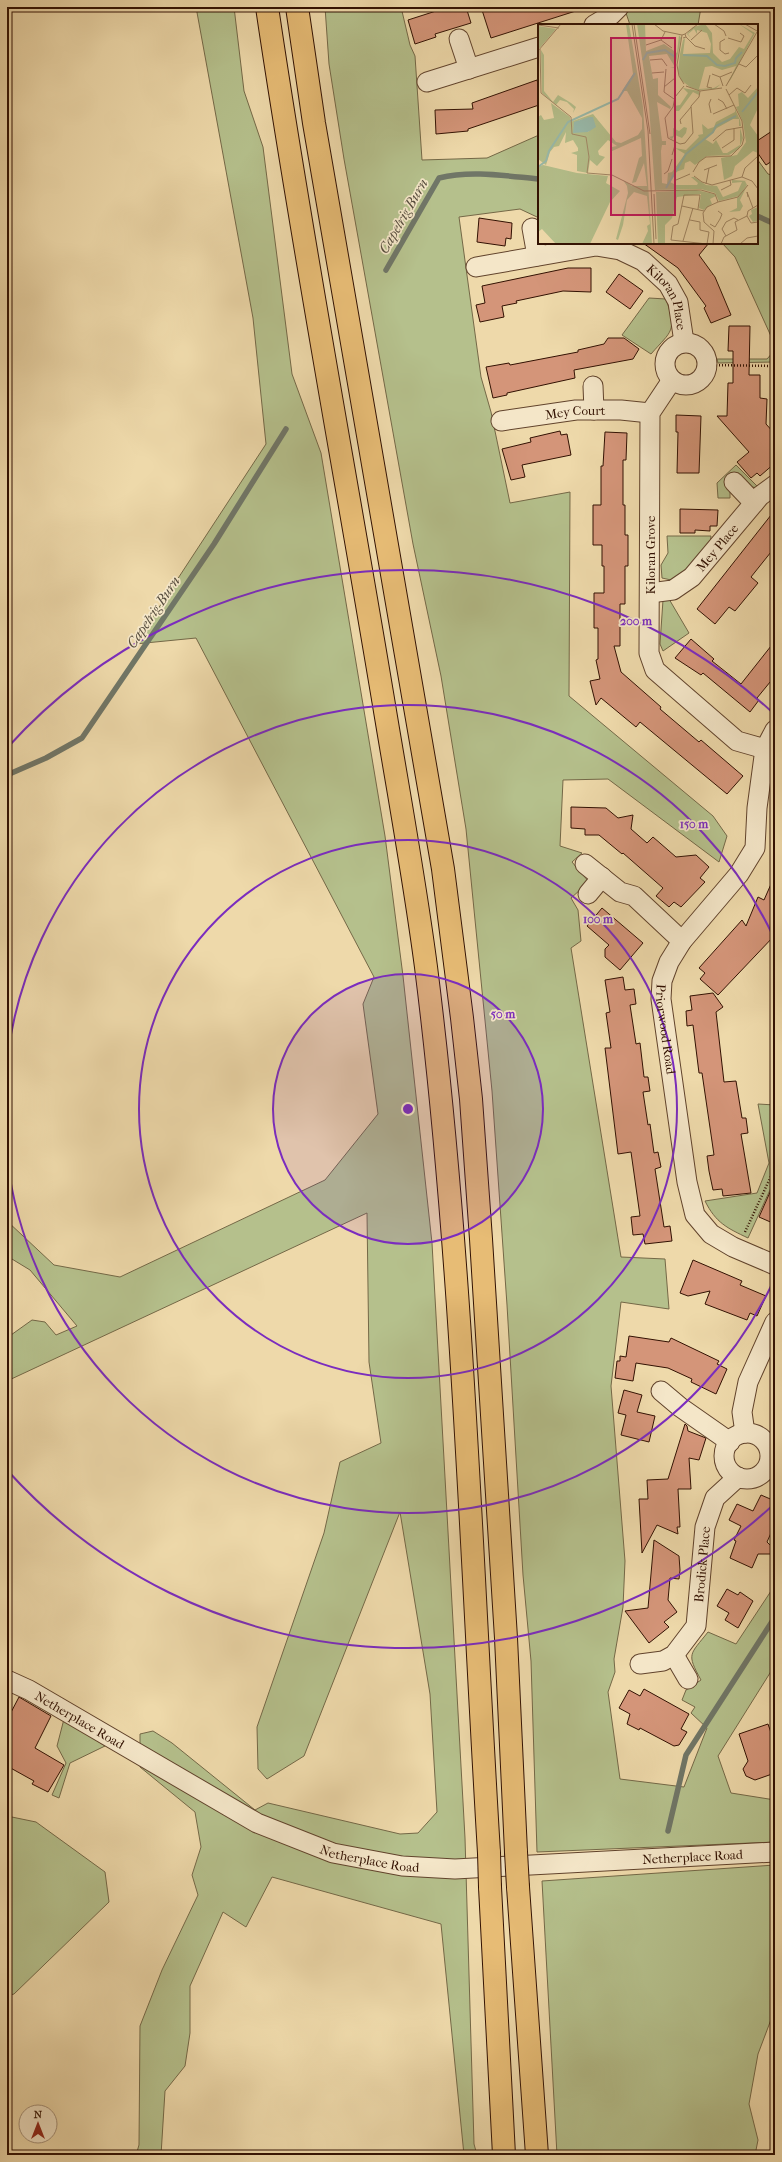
<svg xmlns="http://www.w3.org/2000/svg" width="782" height="2162" font-family="'IM FELL French Canon',serif">
	<style>
		.green { fill: #b5c08c; stroke: #746847 }
		.lines { fill: none; stroke-linecap: round; stroke-linejoin: round }
		.stream { stroke: #707667; stroke-width: 5.5 }
		.building { fill: #d49579; stroke: #321102 }
		.minor-casing { stroke: #61432c; stroke-width: 21 }
		.highway-casing { stroke: #321102; stroke-width: 24 }
		.path { stroke: #321102; stroke-width: 2.5; stroke-dasharray: 1 2; stroke-linecap: butt }
		.minor { stroke: #f4e6c8; stroke-width: 19 }
		.highway { stroke: #e7bc75; stroke-width: 22 }
		.highway-bridge-casing { stroke: #321102; stroke-width: 24; stroke-linecap: butt }
		.highway-bridge { stroke: #e7bc75; stroke-width: 22 }
		.ring { fill: none; stroke: #7b2cbf; stroke-width: 2 }
		.labels { text-anchor: middle; stroke-width: 3.5; stroke-linejoin: round; paint-order: stroke }
		.street-label { font-size: 13px; fill: #321102; stroke: #f4e6c8 }
		.water-label { font-size: 14px; font-style: italic; fill: #564c3d; stroke: #f4e6c8 }
		.inset-river { fill: none; stroke: #99baab; stroke-width: 2 }
		.inset-road { fill: none; stroke: #a38967; stroke-width: 1 }
		.view { fill: #c2185b; fill-opacity: 0.15; stroke: #c2185b; stroke-width: 2 }
		.inset-edge { fill: none; stroke: #321102; stroke-width: 2 }
		.centre { fill: #7b2cbf; stroke: #f4e6c8; stroke-width: 2 }
		.ring-label { font-size: 12px; text-anchor: middle; font-weight: bold; fill: #7b2cbf; stroke: #f4e6c8; stroke-width: 3.5; stroke-linejoin: round; paint-order: stroke }
	</style>
	<rect width="100%" height="100%" fill="#eed9aa"/>
	<filter id="stains"><feTurbulence type="fractalNoise" baseFrequency=".005" numOctaves="4"/><feColorMatrix values="0 0 0 0 .2 0 0 0 0 .09 0 0 0 0 .02 0 0 0 .5 -.17"/></filter>
	<radialGradient id="worn" r=".72"><stop offset=".6" stop-color="#630" stop-opacity="0"/><stop offset="1" stop-color="#630" stop-opacity=".3"/></radialGradient>
	<g class="green">
		<polygon points="196,7 234,7 244,91 263,147 292,374 321,453 385,836 403,976 432,1243 465,1838 474,2144 477,2155 464,2155 441,1924 272,1877 246,1927 223,1912 190,1986 190,2033 185,2066 165,2091 161,2155 136,2155 139,2145 140,2026 162,1970 198,1895 192,1875 201,1847 195,1812 140,1767 140,1734 153,1731 172,1743 255,1810 268,1803 400,1834 418,1833 437,1812 430,1694 400,1512 304,1756 267,1779 258,1769 257,1727 324,1533 340,1462 381,1443 369,1362 367,1213 7,1381 7,1356 11,1335 32,1320 45,1322 56,1335 77,1326 30,1270 7,1256 7,1221 54,1265 120,1277 325,1180 378,1114 363,1004 374,977 196,638 135,644 266,444 253,318"/>
		<path d="M325,7h76l9,38 5,11 7,104 65,-2 52,-23v80l-2,2 -17,-8 -61,8 22,160 10,35 19,91 60,-11 -1,204 144,120 14,20 -8,26 -111,-83 -45,1 -3,66 22,7 -10,9 17,20 -18,16 7,12 3,31 -10,7 50,309 44,2 4,50 -48,-7 -10,84 14,175 -2,46 -9,52 1,13 -7,20 12,87 64,8 23,-59 -16,-15 4,-6 -13,-7 4,-10 15,-10c-15,-27 -11,-25 7,-48l28,12 39,-59v80l-57,91 13,37 44,7v42l-238,10 -6,-191 -8,-86 -16,-270 -15,-214 -26,-262 -25,-153 -28,-132 -69,-385 -15,-95z"/>
		<polygon points="630,7 701,7 698,25 630,25 626,13"/>
		<polygon points="757,159 768,174 775,176 775,345 735,257 722,243 757,243"/>
		<path d="M649,298l17,1c11,33 6,31 -15,55l-29,-19z"/>
		<polygon points="775,350 775,362 718,363 717,359 767,359"/>
		<polygon points="736,465 759,488 751,487 737,474 725,485 730,491 730,498 718,498 717,483"/>
		<polygon points="667,536 711,536 710,544 681,577 671,580 662,578 661,565 668,553"/>
		<polygon points="669,599 689,633 663,651 660,644 663,600"/>
		<path d="M758,1104l17,1v74l-27,59c-21,-10 -32,-15 -43,-37l52,-8 12,-30z"/>
		<polygon points="64,1719 105,1746 70,1763 59,1798 52,1795 66,1763 57,1746"/>
		<polygon points="7,1816 36,1822 105,1872 109,1902 14,1994 7,1996"/>
		<polygon points="775,1865 775,2009 758,2054 749,2104 758,2140 755,2155 557,2155 542,1881"/>
	</g>
	<g class="lines">
		<g class="stream">
			<polyline points="757,216 775,224"/>
			<path d="M386,270l53,-92c32,-8 67,-2 100,1"/>
			<polyline points="7,775 46,758 82,738 214,544 286,429"/>
			<polyline points="668,1831 686,1755 775,1617"/>
		</g>
	</g>
	<g class="building">
		<polygon points="435,7 466,7 471,23 435,34 436,37 415,44 408,20 436,11"/>
		<polygon points="492,7 581,7 582,9 491,38 482,10"/>
		<polygon points="537,80 539,88 539,105 468,129 468,131 436,134 435,110 473,109 472,103"/>
		<polygon points="775,129 775,159 766,165 757,152 757,141"/>
		<polygon points="479,218 512,223 511,239 506,238 505,246 477,242"/>
		<polygon points="643,243 709,243 699,255 715,277 731,315 711,323 704,308 706,306 678,268"/>
		<polygon points="568,268 591,268 591,292 563,291 516,301 517,303 502,306 504,317 480,322 476,305 485,303 482,286"/>
		<polygon points="619,274 643,291 630,309 606,292"/>
		<polygon points="729,326 750,326 749,375 760,375 760,398 767,399 766,424 775,434 775,463 760,476 757,473 751,478 737,462 749,452 717,416 727,416 728,383 733,383 733,351 728,351"/>
		<polygon points="608,338 624,338 639,349 633,359 574,370 575,378 507,393 507,395 493,398 486,367 509,363 510,365 578,352 578,350 604,344"/>
		<polygon points="676,415 701,416 699,473 677,473 678,432 676,432"/>
		<polygon points="560,431 561,435 567,434 571,455 522,465 525,477 511,480 502,449 531,442 530,438"/>
		<polygon points="605,432 627,433 626,460 623,460 623,505 625,505 625,535 628,535 628,566 625,566 625,604 620,604 620,646 614,646 621,672 661,707 660,709 699,742 701,740 743,776 727,794 640,722 636,727 601,698 596,705 590,681 600,679 596,660 598,659 598,628 594,628 594,593 604,593 604,566 602,566 602,545 593,545 593,505 601,505 601,466 603,466"/>
		<polygon points="680,509 718,510 717,526 710,526 710,531 695,530 695,533 680,533"/>
		<polygon points="775,510 775,547 751,577 758,583 735,611 729,607 715,624 697,609"/>
		<polygon points="691,639 714,659 712,661 741,684 775,641 775,676 757,698 759,700 750,712 703,673 701,675 675,658"/>
		<polygon points="571,807 606,808 618,818 633,815 631,829 647,843 653,837 676,857 696,855 709,867 700,878 705,882 681,907 674,902 669,907 656,896 663,888 623,853 622,854 599,835 585,835 585,829 571,828"/>
		<polygon points="775,875 775,935 718,995 700,979 705,973 699,968 742,920 746,926 758,897 764,900"/>
		<polygon points="602,908 643,943 620,970 605,957 605,949 609,945 587,926"/>
		<polygon points="623,977 625,990 634,989 636,1004 630,1005 636,1044 640,1043 644,1077 648,1077 650,1091 643,1092 648,1125 650,1124 654,1153 658,1152 661,1167 655,1169 664,1227 670,1226 672,1241 645,1244 643,1234 633,1235 631,1217 640,1216 631,1152 618,1154 605,1048 611,1048 606,1013 610,1012 605,980"/>
		<polygon points="713,993 723,1007 716,1012 724,1082 736,1081 742,1118 746,1118 748,1133 741,1134 751,1193 723,1196 722,1189 713,1190 709,1171 707,1156 714,1155 702,1073 699,1073 693,1025 687,1026 686,1011 692,1010 690,996"/>
		<polygon points="775,1181 775,1224 759,1217"/>
		<polygon points="693,1260 742,1281 740,1285 766,1296 757,1316 750,1313 747,1320 705,1304 710,1291 688,1296 680,1293"/>
		<polygon points="629,1336 669,1342 671,1338 719,1361 717,1364 727,1369 716,1394 691,1382 692,1379 668,1368 642,1364 636,1363 633,1381 615,1378 617,1361 620,1361 620,1356 626,1357"/>
		<polygon points="624,1390 642,1395 637,1412 655,1416 649,1442 621,1435 626,1415 618,1413"/>
		<polygon points="685,1424 687,1426 688,1431 706,1438 699,1460 689,1458 691,1489 678,1489 680,1527 677,1527 678,1534 657,1525 642,1553 639,1499 648,1499 647,1480 668,1479"/>
		<polygon points="761,1495 775,1501 775,1524 767,1542 775,1550 775,1554 758,1554 752,1568 730,1558 736,1541 734,1540 741,1526 729,1520 737,1504 753,1511"/>
		<polygon points="654,1540 679,1556 680,1570 679,1579 670,1578 668,1600 677,1612 664,1622 669,1627 649,1643 625,1611 648,1608"/>
		<polygon points="727,1589 738,1595 740,1592 753,1601 738,1628 725,1620 729,1613 717,1606"/>
		<polygon points="644,1689 689,1714 681,1729 687,1732 679,1745 674,1746 640,1728 639,1730 627,1724 630,1714 619,1708 629,1690 640,1696"/>
		<polygon points="19,1697 51,1716 35,1748 64,1765 48,1792 32,1784 34,1781 7,1766 7,1720"/>
		<polygon points="768,1724 775,1744 775,1773 755,1780 746,1776 743,1769 748,1761 739,1734"/>
	</g>
	<g class="lines">
		<g class="minor-casing">
			<g id="minor">
				<polyline points="594,25 611,15 619,7"/>
				<polyline points="459,39 469,69"/>
				<polyline points="427,82 539,47"/>
				<polyline points="532,228 537,256"/>
				<path id="s1" d="M476,267l120,-21 24,4 23,11 25,23 10,18 6,40"/>
				<circle cx="686" cy="364" r="21"/>
				<polyline points="672,380 650,413 649,653 655,670 737,741 765,749"/>
				<polyline points="593,386 594,410"/>
				<path id="s2" d="M501,421l75,-11h45l29,3"/>
				<polyline points="734,482 754,503"/>
				<path id="s3" d="M650,593l23,-3 19,-13 68,-81 15,-11"/>
				<path id="s4" d="M775,730l-10,19 -8,59 -2,40 -16,26 -57,67 -13,21 -7,19 -1,18 26,183 8,33 16,19 22,13 42,18"/>
				<polyline points="585,864 620,892 634,896 682,941"/>
				<polyline points="588,894 602,877"/>
				<polyline points="661,1391 680,1407 730,1442"/>
				<polyline points="745,1433 742,1412 748,1382 775,1322"/>
				<circle cx="747" cy="1456" r="23"/>
				<polyline points="674,1655 688,1679"/>
				<path id="s5" d="M640,1664l23,-3 11,-6 22,-29 9,-99 10,-29 23,-21"/>
				<path id="s6" d="M7,1680l22,10 228,133 76,30 69,13 53,3 320,-17"/>
			</g>
		</g>
		<g class="highway-casing">
			<g id="highway">
				<path d="M267,7c35,238 80,474 119,710 14,84 29,166 40,250 37,294 45,591 63,886"/>
				<polyline points="297,7 314,123 443,869 462,1018 471,1099 481,1239 506,1638 516,1852"/>
				<polyline points="490,1887 504,2155"/>
				<polyline points="518,1887 537,2155"/>
			</g>
		</g>
		<g class="path">
			<polyline points="707,365 775,366"/>
			<polyline points="745,1232 772,1174"/>
		</g>
		<use href="#minor" class="minor"/>
		<use href="#highway" class="highway"/>
		<g class="highway-bridge-casing">
			<g id="highway-bridge">
				<polyline points="516,1852 518,1887"/>
				<polyline points="489,1853 490,1887"/>
			</g>
		</g>
		<use href="#highway-bridge" class="highway-bridge"/>
	</g>
	<circle cx="408" cy="1109" r="135" fill="#7b2cbf" fill-opacity=".12"/>
	<g class="ring">
		<circle cx="408" cy="1109" r="135"/>
		<circle cx="408" cy="1109" r="269"/>
		<path d="M774 1280A404 404 0 0 1 7 1158M7 1060A404 404 0 0 1 774 938"/>
		<path d="M772 1506A539 539 0 0 1 7 1470M7 748A539 539 0 0 1 772 712"/>
	</g>
	<g class="labels">
		<g class="street-label">
			<text dy="5" stroke="none"><textPath href="#s1" startOffset="217">Kiloran Place</textPath></text>
			<text dy="5" stroke="none"><textPath href="#s2" startOffset="75">Mey Court</textPath></text>
			<text dy="5" stroke="none"><textPath href="#s3" startOffset="85">Mey Place</textPath></text>
			<text transform="translate(650 555) rotate(-90)" y="5">Kiloran Grove</text>
			<text dy="5" stroke="none"><textPath href="#s4" startOffset="333">Priorwood Road</textPath></text>
			<text dy="5" stroke="none"><textPath href="#s5" startOffset="134">Brodick Place</textPath></text>
			<text dy="5" stroke="none"><textPath href="#s6" startOffset="83">Netherplace Road</textPath></text>
			<text dy="5" stroke="none"><textPath href="#s6" startOffset="407">Netherplace Road</textPath></text>
			<text dy="5" stroke="none"><textPath href="#s6" startOffset="731">Netherplace Road</textPath></text>
		</g>
		<g class="water-label">
			<text transform="translate(403 216) rotate(-60)" y="5">Capelrig Burn</text>
			<text transform="translate(153 612) rotate(-56)" y="5">Capelrig Burn</text>
		</g>
	</g>
	<g transform="translate(538 24)">
		<rect width="220" height="220" fill="#eed9aa"/>
		<path d="M88,0h3l14,83 9,137h-10l6,-13 -1,-5 3,-2 -3,-28 -13,-4 -7,8 -4,25 -5,15 -2,-1 12,-46 -1,-7 -4,-6 9,6h15l-3,-23 -8,19 -4,1 7,-25 3,-2 -1,-18 -31,14 2,-5 5,-1 -9,-6 -10,11 1,4 6,2 -8,9 -7,-6 -2,13 -11,-2v-16l-6,-2 7,-2v-3l-5,-8 -8,3 1,-11 -7,14 -5,1 -4,5 -4,13 -8,-6v-42l3,-2 3,5 10,-2 -3,-15 19,14v5l23,-8 23,28 5,1 17,-8 4,-6v-11l-15,-27h-5l11,-17zM50,95l3,10 -3,3h-11l2,-12zM99,0h8l1,27 18,-7 13,9 2,-18 2,3 -6,30h-5l5,-1 -8,-13 -18,2 4,23 5,-1v17l13,12 -1,2 -13,-7 5,39h4v4h-4l-1,6 1,32 5,1 1,-11 4,-1 13,-18 -10,-6 11,2 13,-13 -1,-2 5,-1 -1,-10 6,5 6,-2 2,-5 19,-10v-3l5,11 1,6h-2v-7h-6l-16,9 -12,11 8,5 3,-4 7,13h4l13,-8v-17l3,10 -4,11 -10,6 -22,1 -12,9 -5,-4 -5,2 -1,6 -8,3 -6,10 6,3h21l1,-2 -7,-6h3l12,8 11,1 6,11 15,-6 4,-9 -10,1v-3l16,1h-3l2,4 -8,11 -20,5 -4,-8 -14,-4 -46,1 -6,-84zM167,0l7,9 1,20 9,9 8,-3 9,-12 5,2 9,-15 -14,-10 16,9 -24,46 -3,4 8,-17 -14,4 -10,-4 -7,1 -6,22 15,-1 7,-4 -6,5 -17,1 -8,-3 -9,-7 -3,-9 2,-17 3,-14 2,-2 -2,16 27,-1 1,-9 -4,-11 -10,-3v4l-3,-5 -6,5 3,4 -4,-4 6,-7zM0,2l18,3 -18,21zM3,26l3,5v36l9,11 5,-7 13,8 5,4 -3,6 1,-4 -7,-7 -7,-2 -4,5 -14,-12zM220,63v21l-8,17 8,11v17l-5,-2 -18,15 -3,10 -8,4 -3,-22 16,-3 9,-13 -3,-20 -7,-15 3,-1 -1,-12 4,-2 6,6zM145,64l16,3v4l-6,-3 -14,19h-3l-2,-5 6,-1 8,-12zM146,103l3,1 -1,5 -4,5 -7,-3 -3,4 -3,-2 4,-1v-8l6,3zM5,141l34,8 31,3 -2,7 14,8 -10,11 -20,42h-34l-14,-15 -4,3v-65zM209,162l-7,14 3,6 -3,5 -11,1 8,-4v-10zM158,166l18,4 2,2 -6,3 2,5 -8,6 -5,-2 2,-14 -24,3 -5,21 -7,7v19h-7l-2,-52zM220,183v14l-5,1 -4,-6 3,-2 -1,-4z" fill="#b5c08c" fill-rule="evenodd"/>
		<path d="M51,93h4l3,10 -8,5 -15,1 1,-11z" fill="#99baab"/>
		<path class="inset-river" d="M145,31l24,1 10,9 8,1 10,-3 1,-5 6,-6M105,36l4,-7 18,-3 10,7M204,88l16,-20M0,143l8,-6 3,-10 19,-29 50,-23 17,-26M128,164l20,-34 27,-22 3,-6 20,-10"/>
		<path class="inset-road" d="M94,0l16,107 6,113M96,0l16,110M116,0l9,7 19,4M176,0l10,7 2,5M207,0l12,7M0,1l21,3M147,10l13,-10M148,13l9,9 10,3M145,14l3,-1 -1,-3 -3,1 -5,30 2,11 5,8M190,14l13,4 3,-6 -4,-3M187,15l-5,3v8l5,4 4,-1M123,16l11,8M153,16l11,-10M108,21l15,-5 4,-8M2,25l1,44 30,24 1,17 14,3 3,20 -2,16 25,2 32,16 57,-1 14,4 3,8 20,-5 10,-12M0,27l23,-27M112,36l12,-1 5,7M201,40l7,3 12,-12M128,45l-2,23 10,7M114,49l12,-1M174,50l8,3 3,9M172,51l-3,12 5,1M182,53l12,-5M146,62l-9,11 -2,10 -8,11 3,20 12,6 5,-1 8,-10 -2,-27 8,-9 1,-6M148,62l14,5 22,-3M188,62l31,-54M126,63l11,-9M191,71l8,-7 8,5 6,-8M180,75l5,3 4,7M173,89l-2,-9 2,-5M175,90l21,-9M143,100l-1,-4 11,-13M175,117l13,-11 17,-3M184,124l12,-8v-12M134,131l4,-13M166,146l13,-5M155,148l6,-10 7,-5 25,-1 11,-11 2,-7 -2,-17 -16,-32M126,150l4,-3 4,-12M156,152l8,6 10,3 30,-8 10,4 6,8M204,153l3,-9 13,-12M138,156l14,-6M168,160l3,-16M183,166l10,-5 -1,-5M116,170l2,45M210,173l-1,-5 6,16M220,181l-10,6 -1,5 4,7 7,-1M144,182l22,5M152,196l10,2v8l9,2 -2,12 -36,-4 2,-14 5,-2 6,-29h16l-2,14M172,200l5,3 5,-8 2,-5 -4,-3M188,212l-4,-7 4,-7 8,-4 4,2M145,217l10,-33M175,220l1,-13 -10,-9 -1,-9 4,-6 11,-5M183,220l3,-7 13,-7 -2,-8 12,-6M202,220l7,-6 11,-2"/>
		<path class="view" d="M73,14h64v177h-64z"/>
		<rect width="220" height="220" class="inset-edge"/>
	</g>
	<circle cx="408" cy="1109" r="6" class="centre"/>
	<g class="ring-label">
		<text x="636" y="625">200 m</text>
		<text x="694" y="828">150 m</text>
		<text x="598" y="923">100 m</text>
		<text x="503" y="1018">50 m</text>
	</g>
	<rect width="782" height="2162" fill="none" stroke="#eed9aa" stroke-width="24"/>
	<rect x="8" y="8" width="766" height="2146" fill="none" stroke="#321102" stroke-width="2"/>
	<rect x="12" y="12" width="758" height="2138" fill="none" stroke="#321102"/>
	<g transform="translate(38 2124)"><circle r="19" fill="#f4e6c8" stroke="#a69179"/>
	<path d="M0-3L7 15L0 10L-7 15Z" fill="#8f2418"/>
	<text y="-6" font-size="11" font-weight="bold" text-anchor="middle" fill="#321102">N</text>
	</g>
	<rect width="100%" height="100%" filter="url(#stains)"/>
	<rect width="100%" height="100%" fill="url(#worn)"/>
</svg>
